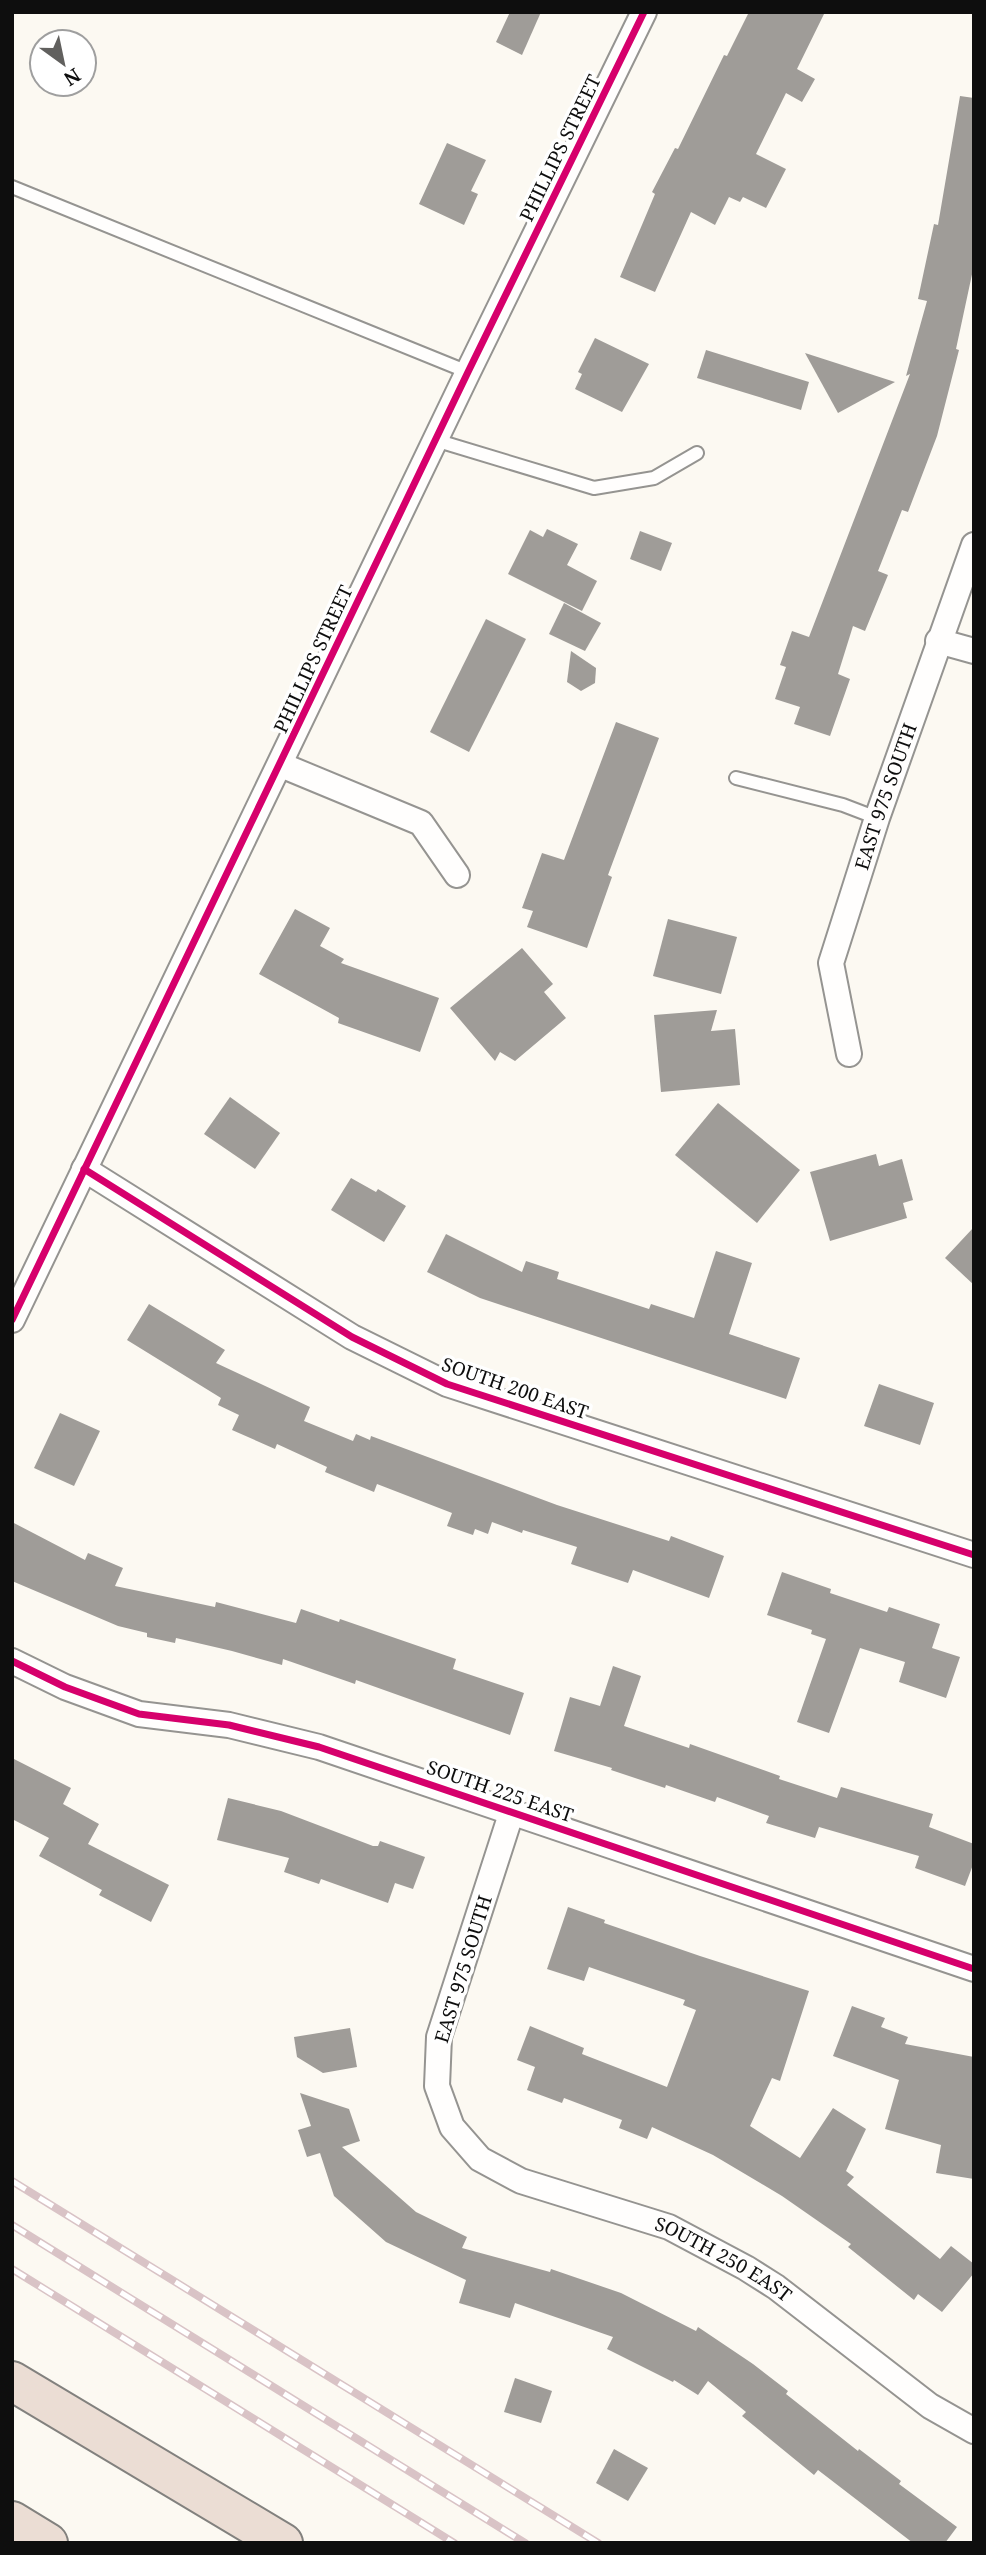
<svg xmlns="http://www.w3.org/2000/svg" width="986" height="2555" font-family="'Noto Serif',serif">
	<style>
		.building { fill: #9f9c98 }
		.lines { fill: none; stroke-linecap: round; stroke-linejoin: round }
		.lane-casing { stroke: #959491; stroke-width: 16 }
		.street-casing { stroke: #959491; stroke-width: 28 }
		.highway-casing { stroke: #82817e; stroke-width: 42 }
		.lane { stroke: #fffefd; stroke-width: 12 }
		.street { stroke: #fffefd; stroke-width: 24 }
		.highway { stroke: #ebddd4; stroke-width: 38 }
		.rail-casing { stroke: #d9c3c6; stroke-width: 8 }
		.rail { stroke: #fff; stroke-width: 5; stroke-dasharray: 16; stroke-linecap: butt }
		.cycleway-casing { stroke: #fff; stroke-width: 11 }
		.cycleway { stroke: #d6006c; stroke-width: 7 }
		.labels { text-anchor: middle; stroke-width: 7; stroke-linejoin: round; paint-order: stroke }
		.street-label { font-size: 19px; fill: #0e0e0e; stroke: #fff }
	</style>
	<rect width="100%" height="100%" fill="#fcf9f2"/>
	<g class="building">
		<polygon points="510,12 541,12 522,55 496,42"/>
		<polygon points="749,12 825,12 797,69 815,79 802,102 786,93 756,154 786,169 766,208 743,197 740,202 729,197 715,225 691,212 655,292 620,277 655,194 652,192 675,148 678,149 724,55 727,56"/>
		<polygon points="960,96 974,98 974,265 956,349 959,350 937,436 908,512 902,510 878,571 888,575 865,631 853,626 838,674 850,679 830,736 794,724 800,707 775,699 786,667 780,665 792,631 809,637 910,374 906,376 927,301 918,299 934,224 938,225"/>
		<polygon points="447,143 486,160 471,191 478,194 464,225 419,204"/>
		<polygon points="595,338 649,364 622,412 575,389 582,374 578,372"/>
		<polygon points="706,350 809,382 801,410 697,378"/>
		<polygon points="805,353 895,382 838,413"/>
		<polygon points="547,529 578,544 567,565 597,581 582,611 508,574 530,530 543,537"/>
		<polygon points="640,531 672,543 661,571 630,559"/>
		<polygon points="564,603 601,623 585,651 549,634"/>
		<polygon points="486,619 526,639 469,752 430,732"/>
		<polygon points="571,651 596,668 595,683 581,691 567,682"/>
		<polygon points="616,722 659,738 608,875 612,877 587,948 527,927 533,911 522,908 542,853 564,860"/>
		<polygon points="295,909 330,928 320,946 344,959 341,963 439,998 420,1052 338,1023 339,1018 259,974"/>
		<polygon points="668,919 737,937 721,994 653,976"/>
		<polygon points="522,948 553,984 544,992 566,1018 515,1061 500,1052 495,1061 450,1008"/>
		<polygon points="717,1010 711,1031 735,1029 740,1085 661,1092 654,1015"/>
		<polygon points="230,1097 280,1133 255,1169 204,1134"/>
		<polygon points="718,1103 800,1170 757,1223 675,1155"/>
		<polygon points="876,1154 879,1166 902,1159 913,1200 903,1203 907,1218 830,1241 810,1172"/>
		<polygon points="351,1178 376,1192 378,1189 406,1206 384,1242 331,1210"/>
		<polygon points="974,1227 974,1285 945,1258"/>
		<polygon points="446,1234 522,1272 526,1261 559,1272 557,1279 649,1309 651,1304 694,1318 716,1251 752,1263 729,1334 800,1358 786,1399 480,1298 427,1272"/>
		<polygon points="149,1304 225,1350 216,1363 310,1407 304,1421 353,1441 356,1434 370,1440 371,1436 557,1505 669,1541 671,1536 724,1556 709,1598 633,1570 628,1583 571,1564 577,1547 523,1530 522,1533 492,1522 488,1534 475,1529 473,1535 447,1526 452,1513 377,1484 374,1492 325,1472 327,1467 277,1444 275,1449 232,1430 239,1415 218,1405 221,1398 127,1340"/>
		<polygon points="879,1384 934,1403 920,1445 864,1426"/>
		<polygon points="60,1413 100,1431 74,1486 34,1468"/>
		<polygon points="12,1522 85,1560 88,1553 123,1568 115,1586 215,1607 216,1602 296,1623 301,1609 339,1622 340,1619 456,1659 453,1669 524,1693 510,1735 356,1680 355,1684 283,1659 282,1665 232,1651 176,1638 175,1643 147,1637 147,1633 118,1626 12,1581"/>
		<polygon points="782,1572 831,1589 830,1593 887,1612 889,1607 940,1624 932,1648 960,1657 946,1698 899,1682 905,1662 860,1648 829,1733 797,1722 826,1639 811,1634 812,1630 767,1615"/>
		<polygon points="613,1666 641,1676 624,1726 689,1748 690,1744 780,1776 779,1779 837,1798 841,1787 933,1814 929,1827 974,1844 974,1862 965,1886 915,1868 919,1856 819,1827 815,1838 766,1823 769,1816 717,1797 715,1802 666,1785 665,1788 611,1770 612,1768 554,1751 570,1697 600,1706"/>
		<polygon points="12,1758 71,1788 63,1804 99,1824 88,1844 169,1885 151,1922 99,1895 102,1890 39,1856 49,1838 12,1819"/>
		<polygon points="228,1798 281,1811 373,1846 378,1846 380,1841 425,1857 413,1889 395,1883 388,1903 321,1879 319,1884 284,1872 289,1858 217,1840"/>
		<polygon points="568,1907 605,1920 604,1923 700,1956 809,1991 780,2081 772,2078 750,2126 800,2158 833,2108 866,2129 846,2171 854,2177 847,2185 940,2259 951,2246 974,2264 974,2273 942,2312 918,2294 914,2300 848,2247 851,2244 782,2196 713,2155 652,2127 647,2139 619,2128 622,2120 564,2098 562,2103 527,2090 535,2067 517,2060 530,2026 584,2048 582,2054 667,2087 696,2010 683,2005 685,2000 589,1967 584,1981 547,1969"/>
		<polygon points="852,2006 885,2018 881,2027 908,2037 905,2044 974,2057 974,2179 936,2173 941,2145 885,2129 899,2080 833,2056"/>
		<polygon points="350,2028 357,2067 323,2073 297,2057 294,2037"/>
		<polygon points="300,2093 349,2109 360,2141 342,2147 416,2212 467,2237 462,2248 550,2272 551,2269 621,2293 696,2331 698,2327 753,2364 788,2391 786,2394 858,2451 859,2449 901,2481 899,2484 957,2527 945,2543 913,2543 818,2470 814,2475 742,2416 746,2412 708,2381 698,2395 674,2380 673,2382 607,2349 613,2337 515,2303 510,2318 459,2303 466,2280 386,2242 334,2196 320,2153 307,2157 298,2130 311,2126"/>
		<polygon points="515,2378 552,2391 541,2423 504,2412"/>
		<polygon points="614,2449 648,2468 628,2501 596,2483"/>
	</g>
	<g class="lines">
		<g class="lane-casing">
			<g id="lane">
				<polyline points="12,187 468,372"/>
				<polyline points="435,440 594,488 654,478 697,453"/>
				<polyline points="736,778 843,805 877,818"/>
			</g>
		</g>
		<g class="street-casing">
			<g id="street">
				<polyline points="938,641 974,651"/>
				<polyline points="281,765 421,823 457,875"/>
				<path id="s1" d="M849,1054l-18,-91 46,-145 97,-273"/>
				<polyline points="84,1169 352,1337 447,1384 974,1555"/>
				<polyline points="12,1320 468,372 644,12"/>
				<polyline points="12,1661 65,1687 139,1714 229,1725 319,1747 974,1969"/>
				<path id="s2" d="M512,1811l-73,226 -2,49 15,41 28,32 41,22 148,46 77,41 30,19 154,119 44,25"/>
			</g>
		</g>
		<g class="highway-casing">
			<g id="highway">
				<polyline points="12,2381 283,2543"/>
				<polyline points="12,2521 48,2543"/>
			</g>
		</g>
		<use href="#lane" class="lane"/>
		<use href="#street" class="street"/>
		<use href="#highway" class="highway"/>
		<g class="rail-casing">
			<g id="rail">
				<polyline points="12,2181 598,2543"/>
				<polyline points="12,2225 525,2543"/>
				<polyline points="12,2269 454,2543"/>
			</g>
		</g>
		<use href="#rail" class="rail"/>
		<g class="cycleway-casing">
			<g id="cycleway">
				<polyline points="84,1169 352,1337 447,1384 974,1555"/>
				<polyline points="12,1320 468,372 644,12"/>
				<polyline points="12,1661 65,1687 139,1714 229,1725 319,1747 974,1969"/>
			</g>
		</g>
		<use href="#cycleway" class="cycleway"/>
	</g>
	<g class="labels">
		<g class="street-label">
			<text transform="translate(560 148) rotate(-64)" y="7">PHILLIPS STREET</text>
			<text transform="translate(313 659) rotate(-65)" y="7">PHILLIPS STREET</text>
			<text dy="7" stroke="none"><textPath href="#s1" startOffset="268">EAST 975 SOUTH</textPath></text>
			<text transform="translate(515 1388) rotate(19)" y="7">SOUTH 200 EAST</text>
			<text transform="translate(500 1791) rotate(19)" y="7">SOUTH 225 EAST</text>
			<text transform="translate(463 1969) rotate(-73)" y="7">EAST 975 SOUTH</text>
			<text dy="7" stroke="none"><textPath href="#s2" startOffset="637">SOUTH 250 EAST</textPath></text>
		</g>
	</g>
	<rect width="986" height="2555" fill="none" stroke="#0e0e0e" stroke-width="28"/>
	<g transform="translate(63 63) rotate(147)"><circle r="33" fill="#ffffff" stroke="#9f9f9f" stroke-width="2"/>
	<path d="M0-5L12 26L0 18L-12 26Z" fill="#61605e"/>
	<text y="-10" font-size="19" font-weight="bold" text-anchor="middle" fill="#0e0e0e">N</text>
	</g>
</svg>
